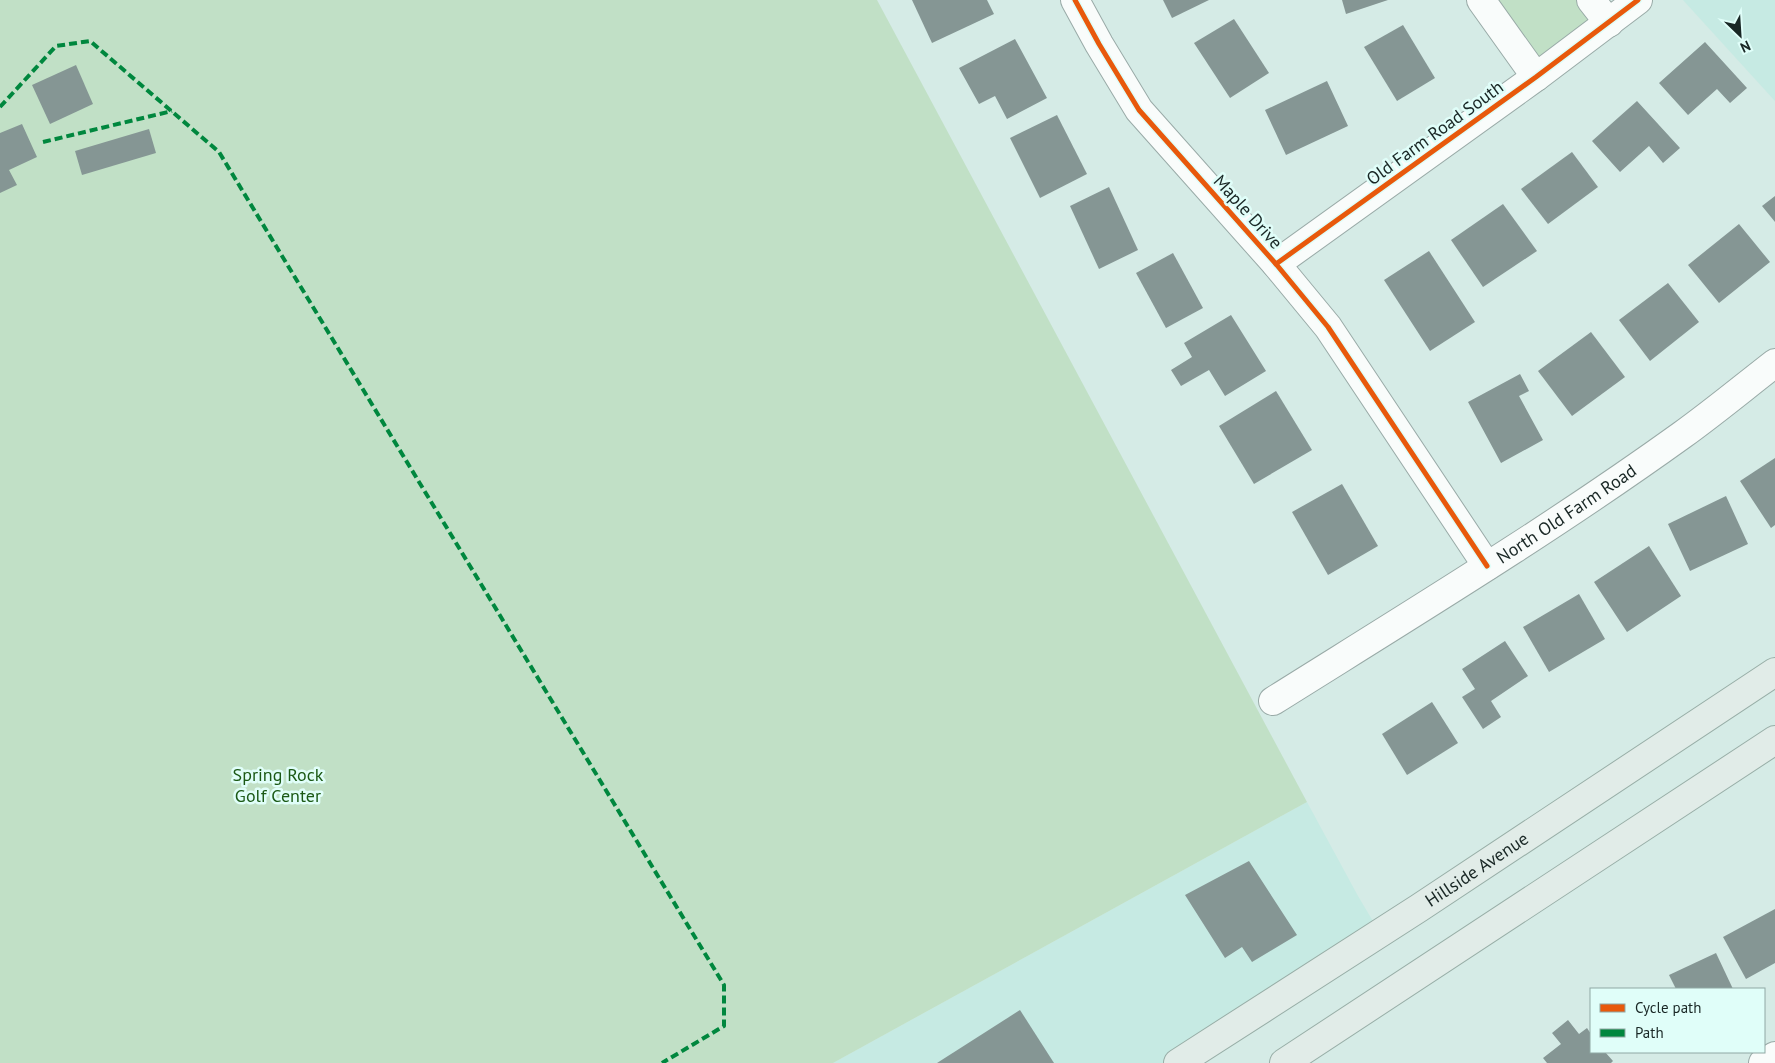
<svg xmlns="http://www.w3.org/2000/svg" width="1775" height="1063" font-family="'PT Sans',sans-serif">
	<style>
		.built { fill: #c6eae3 }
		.green { fill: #c1e0c6 }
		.building { fill: #859694 }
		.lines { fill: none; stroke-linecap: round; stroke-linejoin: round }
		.minor-casing { stroke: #99aaa7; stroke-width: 30 }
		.major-casing { stroke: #98aea7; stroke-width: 30 }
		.minor { stroke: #f9fcfb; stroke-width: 28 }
		.major { stroke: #e1ece8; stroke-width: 28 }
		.quiet { stroke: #00873e; stroke-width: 4; stroke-dasharray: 8 4; stroke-linecap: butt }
		.cycleway-casing { stroke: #e0fef9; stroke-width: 8 }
		.cycleway { stroke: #e8590c; stroke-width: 5 }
		.labels { text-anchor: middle; stroke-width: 5; stroke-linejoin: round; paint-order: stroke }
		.street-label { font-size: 18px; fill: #192725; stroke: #e0fef9 }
		.park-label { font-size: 18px; fill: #1b5915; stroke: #e0fef9 }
	</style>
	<rect width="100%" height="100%" fill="#d5ebe6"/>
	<g class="built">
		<polygon points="1683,0 1775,0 1775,101"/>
		<polygon points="1307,802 1358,896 1380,933 1178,1063 833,1063"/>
	</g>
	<g class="green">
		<polygon points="0,0 877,0 1307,802 833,1063 0,1063"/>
		<polygon points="1486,0 1586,0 1604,23 1537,71"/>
	</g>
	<g class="building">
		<polygon points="912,0 987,0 994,14 932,43"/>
		<polygon points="1163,0 1209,0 1172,18"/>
		<polygon points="1342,0 1388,0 1346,14"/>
		<polygon points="1234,19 1269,73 1230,98 1194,43"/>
		<polygon points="1403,25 1435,78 1397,101 1364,47"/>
		<polygon points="1015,39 1047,98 1007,119 995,96 979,104 959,68"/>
		<polygon points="1705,42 1747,88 1730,103 1717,89 1688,115 1659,83"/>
		<polygon points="76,65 93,104 50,124 32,85"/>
		<polygon points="1327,81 1348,126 1286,155 1265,110"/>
		<polygon points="1637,101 1680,148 1663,163 1649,146 1620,172 1592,141"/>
		<polygon points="1057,115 1087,174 1040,198 1010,138"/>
		<polygon points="22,124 37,157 9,170 17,185 0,193 0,133"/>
		<polygon points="149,129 156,153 82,175 75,151"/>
		<polygon points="1572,152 1598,187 1548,224 1521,189"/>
		<polygon points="1109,187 1138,250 1099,269 1070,206"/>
		<polygon points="1775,196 1775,222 1762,206"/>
		<polygon points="1503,204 1537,251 1483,287 1451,240"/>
		<polygon points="1739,224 1770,262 1719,303 1688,265"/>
		<polygon points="1429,251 1475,322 1430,351 1384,280"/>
		<polygon points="1173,253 1203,308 1166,328 1136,273"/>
		<polygon points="1668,283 1699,322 1650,361 1619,320"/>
		<polygon points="1231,315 1266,371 1225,396 1209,370 1181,386 1171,370 1192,357 1184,343"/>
		<polygon points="1591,332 1625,377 1572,416 1538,371"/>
		<polygon points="1520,374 1529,391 1519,396 1543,440 1501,463 1468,402"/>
		<polygon points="1276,391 1312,450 1254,484 1219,426"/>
		<polygon points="1775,458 1775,525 1771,528 1740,481"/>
		<polygon points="1342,484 1378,546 1328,575 1292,512"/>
		<polygon points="1726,496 1748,544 1690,571 1668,524"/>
		<polygon points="1649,546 1681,596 1627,632 1594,582"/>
		<polygon points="1579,594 1605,639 1549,672 1523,627"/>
		<polygon points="1505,641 1528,676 1491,701 1501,717 1483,729 1462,697 1475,689 1462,669"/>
		<polygon points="1432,702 1458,743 1407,775 1382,734"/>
		<polygon points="1249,861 1297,935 1252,962 1242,947 1225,958 1185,895"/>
		<polygon points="1775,909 1775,963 1746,979 1723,937"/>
		<polygon points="1716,953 1733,989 1676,989 1669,975"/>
		<polygon points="1020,1010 1054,1063 937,1063"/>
		<polygon points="1568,1020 1579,1034 1587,1028 1591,1034 1591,1052 1605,1052 1613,1061 1611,1063 1547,1063 1543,1058 1561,1044 1552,1033"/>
	</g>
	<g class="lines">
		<g class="minor-casing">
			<g id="minor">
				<polyline points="1075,0 1099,44 1139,110 1276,264 1328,327 1487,566"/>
				<polyline points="1481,0 1536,77"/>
				<polyline points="1591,0 1609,23"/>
				<polyline points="1276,264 1536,77 1638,0"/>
				<path id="s1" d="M1273,701c137,-86 277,-171 409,-266 32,-23 62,-48 93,-72"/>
				<polyline points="1763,1063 1775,1056"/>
			</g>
		</g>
		<g class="major-casing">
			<g id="major">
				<path id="s2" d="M1178,1063l241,-155 356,-236"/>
				<polyline points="1284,1063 1775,740"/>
			</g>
		</g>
		<use href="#minor" class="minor"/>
		<use href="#major" class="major"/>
		<g class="quiet">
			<polyline points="0,107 56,46 90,41 219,152 724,985 724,1026 662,1063"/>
			<polyline points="43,142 172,111"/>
		</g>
		<g class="cycleway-casing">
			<g id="cycleway">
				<polyline points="1075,0 1099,44 1139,110 1276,264 1328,327 1487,566"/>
				<polyline points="1276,264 1536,77 1638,0"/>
			</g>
		</g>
		<use href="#cycleway" class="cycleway"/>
	</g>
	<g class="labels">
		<g class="street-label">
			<text transform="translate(1435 133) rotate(-36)" y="6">Old Farm Road South</text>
			<text transform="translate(1248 212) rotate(48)" y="6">Maple Drive</text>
			<text dy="6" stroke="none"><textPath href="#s1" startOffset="348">North Old Farm Road</textPath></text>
			<text dy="6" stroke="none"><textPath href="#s2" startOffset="356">Hillside Avenue</textPath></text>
		</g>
		<g class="park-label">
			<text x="278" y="781">Spring Rock<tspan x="278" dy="21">Golf Center</tspan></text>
		</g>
	</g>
	<rect x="1590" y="988" width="175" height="65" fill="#e0fef9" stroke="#90a8a4"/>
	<rect x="1600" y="1004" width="25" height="8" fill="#e8590c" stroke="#90a8a4"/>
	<text x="1635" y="1013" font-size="15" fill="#192725">Cycle path</text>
	<rect x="1600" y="1029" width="25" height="8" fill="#00873e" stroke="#90a8a4"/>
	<text x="1635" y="1038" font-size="15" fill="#192725">Path</text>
	<g transform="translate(1740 35) rotate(155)" stroke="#e0fef9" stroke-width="4" paint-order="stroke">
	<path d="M0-4L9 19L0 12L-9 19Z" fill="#192725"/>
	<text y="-8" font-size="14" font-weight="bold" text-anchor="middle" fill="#192725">N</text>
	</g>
</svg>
